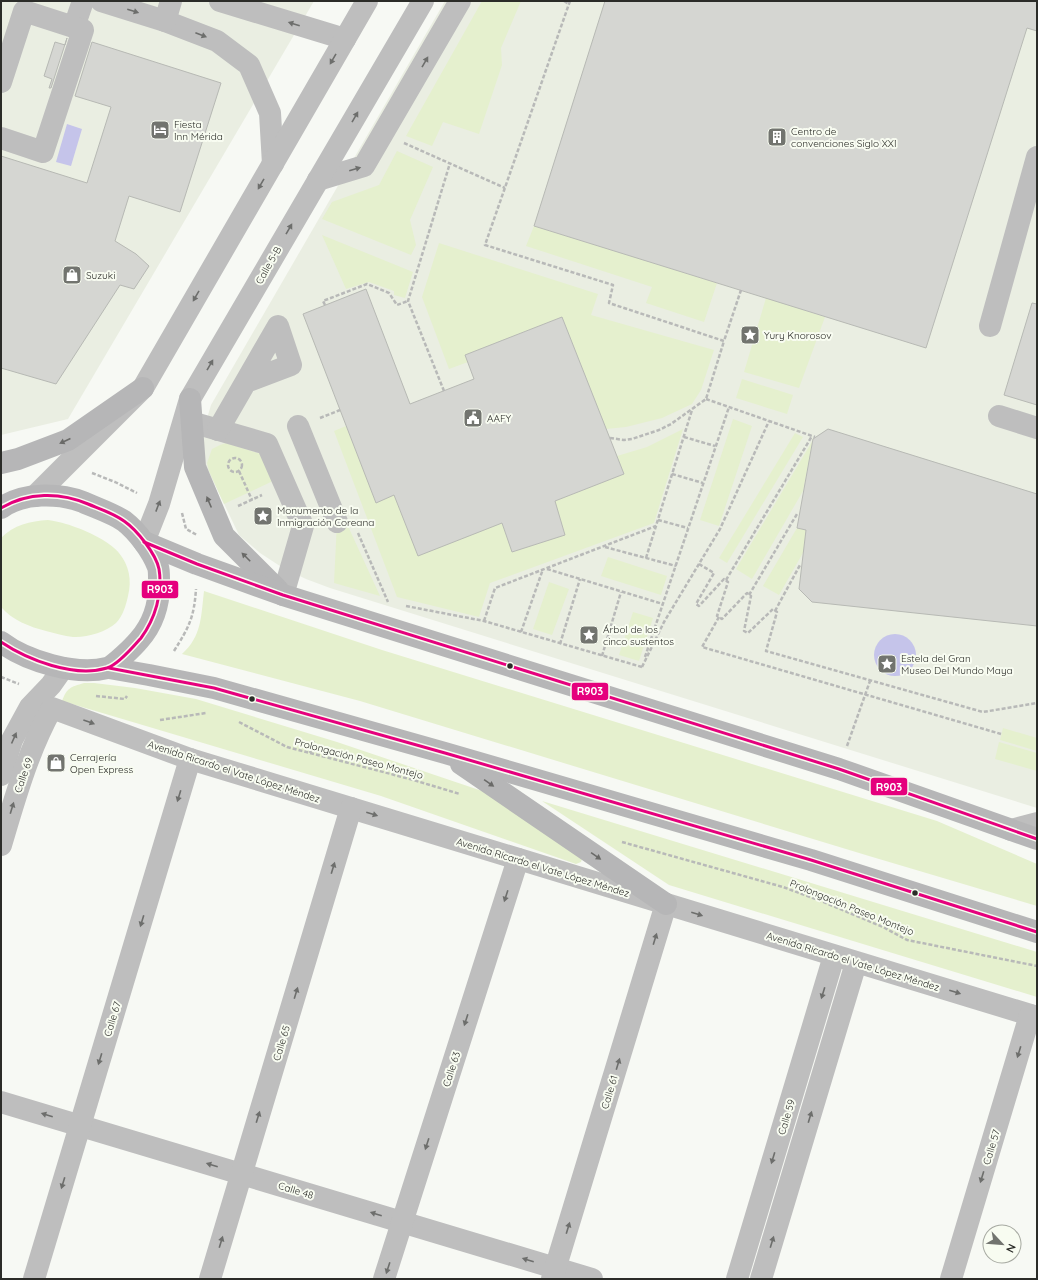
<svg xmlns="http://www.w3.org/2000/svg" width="1038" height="1280" font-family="Quicksand,sans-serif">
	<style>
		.built { fill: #eaeee2 }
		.green { fill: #e5f0ce }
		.water { fill: #c5c4ea }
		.building { fill: #d5d6d2; stroke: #b7b9b4 }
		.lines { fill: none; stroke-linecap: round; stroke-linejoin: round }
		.path { stroke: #b8b9b8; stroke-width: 2.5; stroke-dasharray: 4 2; stroke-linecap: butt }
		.minor { stroke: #bebebe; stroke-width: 22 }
		.major { stroke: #b6b6b7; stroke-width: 22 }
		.bus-1-casing { stroke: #f8fcf1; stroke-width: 6 }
		.bus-1 { stroke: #e5007d; stroke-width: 3 }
		.oneway { fill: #6d6e6c }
		.oneway2 { fill: #6a6a68 }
		.bus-dot { fill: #2b2c28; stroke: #f8fcf1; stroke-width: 1.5 }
		.labels { text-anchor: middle; stroke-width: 4; stroke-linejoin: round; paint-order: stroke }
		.poi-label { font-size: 10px; fill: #2b2c28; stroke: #f8fcf1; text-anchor: start }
		.street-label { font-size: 10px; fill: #2b2c28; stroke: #f8fcf1 }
		.line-badge { stroke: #f8fcf1; stroke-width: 1.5 }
		.badge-label { font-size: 11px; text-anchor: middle; font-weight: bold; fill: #fff }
	</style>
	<rect width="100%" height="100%" fill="#f7f9f4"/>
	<g class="built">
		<polygon points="1,1 314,1 68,419 1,435"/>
		<polygon points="445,1 1037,1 1037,808 330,588 306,579 283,568 260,553 239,535 204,462 202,442 205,425 211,405"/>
	</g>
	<g class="green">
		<polygon points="482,1 521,1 501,48 502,65 479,134 443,122 432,146 406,136"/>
		<polygon points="397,151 433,167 410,220 416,245 411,255 322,219 332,202 379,185"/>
		<polygon points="534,226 717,283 704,322 646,303 652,287 526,246"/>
		<polygon points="322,235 413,272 405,298 394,295 394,291 369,282 346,289"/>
		<polygon points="439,243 598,294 591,315 714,350 701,390 692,404 662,418 626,427 606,429 562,317 465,355 468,362 449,369 422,297"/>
		<polygon points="766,298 825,317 799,388 744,372"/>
		<polygon points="742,379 793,395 787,414 736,398"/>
		<polygon points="733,419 752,426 719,526 700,520"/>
		<polygon points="346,426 376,502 394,495 502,523 513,552 564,535 537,508 624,474 617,456 647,447 683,429 654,523 490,583 479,617 397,597 334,431"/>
		<polygon points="795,433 803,437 727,563 719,558"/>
		<polygon points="813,440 803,491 752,579 736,569"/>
		<polygon points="226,443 261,454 275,480 224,504 209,471 207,463 212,449 220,445"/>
		<path d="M48,520c6,1 13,2 18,4 15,4 44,17 53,29 10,12 13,27 9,43 -2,9 -5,20 -12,27 -10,9 -30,15 -43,14 -9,-1 -18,-4 -27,-6 -16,-4 -34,-11 -45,-24v-69c13,-13 29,-17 47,-18z"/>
		<polygon points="337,522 347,524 380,596 334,583"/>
		<polygon points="797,528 806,530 804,551 779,595 763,586"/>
		<polygon points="608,557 667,576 661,595 601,576"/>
		<polygon points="549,582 569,589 552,635 533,629"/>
		<path d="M204,591l178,59 555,171 100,43v42l-168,-50 -509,-155 -178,-47c20,-18 19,-38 22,-63z"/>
		<polygon points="633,612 653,618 639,661 619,655"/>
		<path d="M84,683h10l41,5 61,11 141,43 163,55 82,62 -1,3 -5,2 -195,-68 -319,-95c5,-13 8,-14 22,-18z"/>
		<polygon points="1003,728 1037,738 1037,751 1000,740"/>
		<polygon points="999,742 1037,753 1037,771 995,759"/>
		<polygon points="542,801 1037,952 1037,997 669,885"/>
	</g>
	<g class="water">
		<polygon points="67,124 82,129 71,166 56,162"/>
		<circle cx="895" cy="655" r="21"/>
	</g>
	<g class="building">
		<polygon points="605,1 1037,1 1037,31 1027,28 926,348 534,226"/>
		<polygon points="67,38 51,88 49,88 52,79 44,76 55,42 65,45"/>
		<polygon points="92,42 221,83 180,212 129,196 115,241 136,254 149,266 134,289 120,285 56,384 1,368 1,156 87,183 111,107 75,96"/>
		<polygon points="366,289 410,404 474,379 465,355 562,317 624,474 555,501 565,535 512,552 502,523 418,556 394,495 376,503 303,314"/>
		<polygon points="1032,303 1037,304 1037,405 1004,395"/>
		<polygon points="828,429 1037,494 1037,626 812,602 799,589 806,530 797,528 813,439"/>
	</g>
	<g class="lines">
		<g class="path">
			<polyline points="564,1 569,4"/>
			<polyline points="570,1 485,245 613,285 609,303 724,341 741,290"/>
			<polyline points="404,143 505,188"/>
			<polyline points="325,305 323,301 367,284 389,293 397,305 408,301"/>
			<polyline points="444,391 408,301 450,163"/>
			<polyline points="706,399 815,437"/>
			<polyline points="320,418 340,410"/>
			<polyline points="684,437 715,446"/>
			<polyline points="610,438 624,440 632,439 659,430 671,424 706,399 724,341"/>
			<circle cx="235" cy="465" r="7"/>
			<polyline points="239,471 252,500"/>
			<polyline points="92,473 115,482 137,493"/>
			<polyline points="672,474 703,483"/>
			<polyline points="238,506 262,495"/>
			<polyline points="182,513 186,529 197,535"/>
			<polyline points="658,520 688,528"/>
			<polyline points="358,533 388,602"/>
			<polyline points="605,547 676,566"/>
			<polyline points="646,558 692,410"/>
			<polyline points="699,564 714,573 696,604 699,606 724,579 728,582 717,616 722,619 747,593 751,596 744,631 748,633 773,609 777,612 766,651 983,712 1037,703"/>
			<polyline points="547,569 663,604"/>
			<polyline points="726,580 812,436"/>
			<polyline points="749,595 797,514"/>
			<polyline points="406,606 484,621 642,667"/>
			<polyline points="775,611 800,565"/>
			<polyline points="719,617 702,647 1001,734"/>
			<polyline points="484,621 495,588 656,526"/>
			<polyline points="521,632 543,569"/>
			<polyline points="560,644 580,579"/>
			<path d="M174,651c15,-24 20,-33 22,-62"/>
			<polyline points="602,656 621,592"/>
			<polyline points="645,657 729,407"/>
			<polyline points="642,667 664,622 720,529 769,421"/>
			<polyline points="1,677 19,684"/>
			<polyline points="96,696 125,699 127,696"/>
			<polyline points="160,720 206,713"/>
			<polyline points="239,722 287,747 410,779 460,794"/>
			<polyline points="847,746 870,681"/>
			<polyline points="310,753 314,741"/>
			<polyline points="622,842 783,887 821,901 883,927 907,940 1037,966"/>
		</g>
		<g class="minor">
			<polyline points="101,1 165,21 217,41 249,65 270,113 273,164"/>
			<polyline points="220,1 345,39"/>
			<polyline points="165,21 171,1"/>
			<polyline points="74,27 83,1"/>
			<polyline points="1,82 24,11 83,30 43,152 1,138"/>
			<polyline points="318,180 364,166 460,1"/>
			<polyline points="990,326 1037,157"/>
			<polyline points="999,416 1037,428"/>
			<polyline points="191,422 267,444 303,526 283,595"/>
			<polyline points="298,426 337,522"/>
			<polyline points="218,430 278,326 291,365 246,382"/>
			<polyline points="35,496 143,388 367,1"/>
			<polyline points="144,542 159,504 190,399 423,1"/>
			<polyline points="1,775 12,740 30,707 51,685 63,668"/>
			<polyline points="1011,830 1037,823"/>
			<path d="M1,845c14,-47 27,-94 51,-137l138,51 847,258"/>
			<polyline points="1,1102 592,1279"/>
			<polyline points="34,1279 190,759"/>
			<polyline points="210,1279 351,808"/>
			<polyline points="384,1279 518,859"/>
			<polyline points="552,1279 666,904"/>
			<polyline points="737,1279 834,956"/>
			<polyline points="761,1279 856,963"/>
			<polyline points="951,1279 1030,1015"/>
		</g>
		<g class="major">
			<polyline points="190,399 195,467 224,536 278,590"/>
			<polyline points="1,463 18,459 68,440 143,388"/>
			<path d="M1,508c22,-16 58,-15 82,-6 13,6 29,11 41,19 13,10 28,30 34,46 1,3 1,8 1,12 1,23 -5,44 -20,61 -5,6 -26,27 -32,28 -31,8 -81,-7 -106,-26"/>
			<polyline points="144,542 197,564 283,595 839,769 1037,839"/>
			<polyline points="109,668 149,675 214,688 445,753 811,860 1037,932"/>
			<polyline points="461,764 666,904"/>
		</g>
		<g class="bus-1-casing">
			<g id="bus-1">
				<path d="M1,508c27,-16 59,-16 87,-4 12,5 25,9 36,17 13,9 32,33 35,48 4,24 -4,50 -18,69 -7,8 -23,27 -34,30 -33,10 -79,-8 -106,-26"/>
				<polyline points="144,542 197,564 283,595 839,769 1037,839"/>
				<polyline points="109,668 214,688 445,753 811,860 1037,932"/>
			</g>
		</g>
		<use href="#bus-1" class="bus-1"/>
	</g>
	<defs><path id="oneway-solid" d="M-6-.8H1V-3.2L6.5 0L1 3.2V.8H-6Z"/></defs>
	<g class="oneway">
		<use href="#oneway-solid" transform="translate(133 11) rotate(17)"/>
		<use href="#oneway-solid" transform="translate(294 24) rotate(-163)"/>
		<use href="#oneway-solid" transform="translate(201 35) rotate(21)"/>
		<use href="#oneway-solid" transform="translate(333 59) rotate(120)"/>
		<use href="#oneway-solid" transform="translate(425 62) rotate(-60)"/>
		<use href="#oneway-solid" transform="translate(355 117) rotate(-60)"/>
		<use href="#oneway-solid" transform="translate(355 169) rotate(-16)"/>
		<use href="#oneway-solid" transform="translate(261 184) rotate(120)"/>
		<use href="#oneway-solid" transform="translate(289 229) rotate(-60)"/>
		<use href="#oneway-solid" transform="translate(196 296) rotate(120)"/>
		<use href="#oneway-solid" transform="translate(210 365) rotate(-60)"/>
		<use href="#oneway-solid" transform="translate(158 506) rotate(-69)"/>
		<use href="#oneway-solid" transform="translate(89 722) rotate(20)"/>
		<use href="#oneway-solid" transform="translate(14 738) rotate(-66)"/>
		<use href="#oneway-solid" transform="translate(179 796) rotate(107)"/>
		<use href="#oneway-solid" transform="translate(12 808) rotate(-73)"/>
		<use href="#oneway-solid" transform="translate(372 814) rotate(17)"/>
		<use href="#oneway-solid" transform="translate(333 868) rotate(-73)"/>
		<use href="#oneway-solid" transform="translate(506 896) rotate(108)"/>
		<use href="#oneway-solid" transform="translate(697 914) rotate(17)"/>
		<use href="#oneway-solid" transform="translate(142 921) rotate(107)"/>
		<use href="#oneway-solid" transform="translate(655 939) rotate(-73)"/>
		<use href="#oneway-solid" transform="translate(955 992) rotate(17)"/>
		<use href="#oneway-solid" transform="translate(296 993) rotate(-73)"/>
		<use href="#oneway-solid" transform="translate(823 993) rotate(107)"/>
		<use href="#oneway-solid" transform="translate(466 1020) rotate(108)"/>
		<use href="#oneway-solid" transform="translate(1019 1052) rotate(107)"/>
		<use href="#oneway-solid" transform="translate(100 1059) rotate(107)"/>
		<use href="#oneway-solid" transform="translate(618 1064) rotate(-73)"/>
		<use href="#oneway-solid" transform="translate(47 1115) rotate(-163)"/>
		<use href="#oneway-solid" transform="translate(258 1117) rotate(-73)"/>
		<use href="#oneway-solid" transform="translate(810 1117) rotate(-73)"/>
		<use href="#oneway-solid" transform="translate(427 1144) rotate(108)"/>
		<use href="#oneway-solid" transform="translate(773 1158) rotate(107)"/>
		<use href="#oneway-solid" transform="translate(212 1165) rotate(-163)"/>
		<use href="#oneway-solid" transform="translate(982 1177) rotate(107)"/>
		<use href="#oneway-solid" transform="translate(63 1183) rotate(107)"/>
		<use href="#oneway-solid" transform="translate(376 1214) rotate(-163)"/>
		<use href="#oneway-solid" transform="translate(568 1228) rotate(-73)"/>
		<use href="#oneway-solid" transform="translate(221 1242) rotate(-73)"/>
		<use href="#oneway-solid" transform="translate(772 1242) rotate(-73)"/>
		<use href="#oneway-solid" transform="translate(528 1260) rotate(-163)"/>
		<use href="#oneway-solid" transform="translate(388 1268) rotate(108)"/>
	</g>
	<g class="oneway2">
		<use href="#oneway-solid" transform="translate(65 441) rotate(155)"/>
		<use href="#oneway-solid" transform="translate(209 502) rotate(-113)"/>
		<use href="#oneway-solid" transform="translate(246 557) rotate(-135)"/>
		<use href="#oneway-solid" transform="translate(489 783) rotate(35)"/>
		<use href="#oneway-solid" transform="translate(596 856) rotate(35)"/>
	</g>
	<defs>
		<g id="hotel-square" transform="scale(1)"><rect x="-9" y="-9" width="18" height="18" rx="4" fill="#72746f" stroke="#f8fcf1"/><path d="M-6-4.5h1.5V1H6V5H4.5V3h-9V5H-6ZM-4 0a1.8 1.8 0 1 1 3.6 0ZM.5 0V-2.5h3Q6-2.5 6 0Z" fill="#fff"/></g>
		<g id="building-square" transform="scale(1)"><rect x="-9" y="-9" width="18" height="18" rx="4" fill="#72746f" stroke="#f8fcf1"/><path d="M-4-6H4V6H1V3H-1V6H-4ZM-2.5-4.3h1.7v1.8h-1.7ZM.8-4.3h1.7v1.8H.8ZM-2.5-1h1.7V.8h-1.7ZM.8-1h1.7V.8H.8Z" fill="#fff"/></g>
		<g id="shop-square" transform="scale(1)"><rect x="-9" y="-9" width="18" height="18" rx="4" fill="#72746f" stroke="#f8fcf1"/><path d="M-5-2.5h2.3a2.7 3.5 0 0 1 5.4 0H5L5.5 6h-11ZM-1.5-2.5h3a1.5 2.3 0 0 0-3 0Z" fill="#fff"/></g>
		<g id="sight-square" transform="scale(1)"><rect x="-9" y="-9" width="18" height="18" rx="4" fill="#72746f" stroke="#f8fcf1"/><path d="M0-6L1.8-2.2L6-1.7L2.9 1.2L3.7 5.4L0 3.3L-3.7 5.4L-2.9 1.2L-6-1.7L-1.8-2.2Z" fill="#fff"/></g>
		<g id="civic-square" transform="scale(1)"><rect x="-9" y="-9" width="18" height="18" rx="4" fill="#72746f" stroke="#f8fcf1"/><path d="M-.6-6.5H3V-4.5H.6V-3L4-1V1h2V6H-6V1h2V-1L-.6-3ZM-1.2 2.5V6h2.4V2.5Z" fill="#fff"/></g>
	</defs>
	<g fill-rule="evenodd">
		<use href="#hotel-square" x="160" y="130"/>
		<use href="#building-square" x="777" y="137"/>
		<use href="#shop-square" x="72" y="275"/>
		<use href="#sight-square" x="750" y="335"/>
		<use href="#civic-square" x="473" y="418"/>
		<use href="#sight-square" x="263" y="516"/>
		<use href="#sight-square" x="589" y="635"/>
		<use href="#sight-square" x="887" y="664"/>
		<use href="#shop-square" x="56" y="763"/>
	</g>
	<g class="bus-dot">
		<circle cx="510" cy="666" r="3.5"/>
		<circle cx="252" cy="699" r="3.5"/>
		<circle cx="915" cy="893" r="3.5"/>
	</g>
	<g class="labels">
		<g class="poi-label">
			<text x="174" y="128">Fiesta<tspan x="174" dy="12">Inn Mérida</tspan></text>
			<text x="791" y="135">Centro de<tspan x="791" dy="12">convenciones Siglo XXI</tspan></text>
			<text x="86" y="279">Suzuki</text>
			<text x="764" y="339">Yury Knorosov</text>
			<text x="487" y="422">AAFY</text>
			<text x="277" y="514">Monumento de la<tspan x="277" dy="12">Inmigración Coreana</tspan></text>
			<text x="603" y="633">Árbol de los<tspan x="603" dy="12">cinco sustentos</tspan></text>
			<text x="901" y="662">Estela del Gran<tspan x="901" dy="12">Museo Del Mundo Maya</tspan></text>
			<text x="70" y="761">Cerrajería<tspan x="70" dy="12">Open Express</tspan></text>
		</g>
		<g class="street-label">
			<text transform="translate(268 265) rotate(-60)" y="4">Calle 5-B</text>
			<text transform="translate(359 758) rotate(15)" y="4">Prolongación Paseo Montejo</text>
			<text transform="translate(234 771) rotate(18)" y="4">Avenida Ricardo el Vate López Méndez</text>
			<text transform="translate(23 775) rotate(-71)" y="4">Calle 69</text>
			<text transform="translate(543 867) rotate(17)" y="4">Avenida Ricardo el Vate López Méndez</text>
			<text transform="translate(852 907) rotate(22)" y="4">Prolongación Paseo Montejo</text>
			<text transform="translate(853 961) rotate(17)" y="4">Avenida Ricardo el Vate López Méndez</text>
			<text transform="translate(112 1019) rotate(-73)" y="4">Calle 67</text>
			<text transform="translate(281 1043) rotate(-73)" y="4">Calle 65</text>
			<text transform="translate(451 1069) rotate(-72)" y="4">Calle 63</text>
			<text transform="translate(609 1092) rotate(-73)" y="4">Calle 61</text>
			<text transform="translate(786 1117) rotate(-73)" y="4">Calle 59</text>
			<text transform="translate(991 1147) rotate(-73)" y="4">Calle 57</text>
			<text transform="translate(296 1190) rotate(17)" y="4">Calle 48</text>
		</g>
	</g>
	<g class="line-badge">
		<rect x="141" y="580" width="38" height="19" rx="4" fill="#e5007d"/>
		<rect x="571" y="682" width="38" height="19" rx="4" fill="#e5007d"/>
		<rect x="870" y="777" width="38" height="19" rx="4" fill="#e5007d"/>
	</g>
	<g class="badge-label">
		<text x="160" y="593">R903</text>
		<text x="590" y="695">R903</text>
		<text x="889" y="791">R903</text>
	</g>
	<rect width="1038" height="1280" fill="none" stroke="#2b2c28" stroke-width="4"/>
	<g transform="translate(1002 1244) rotate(116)"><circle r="19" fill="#f8fcf1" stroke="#a6a9a1"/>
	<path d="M0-3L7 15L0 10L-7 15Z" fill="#72746f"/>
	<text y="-6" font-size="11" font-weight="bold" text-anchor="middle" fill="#2b2c28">N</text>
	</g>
</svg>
